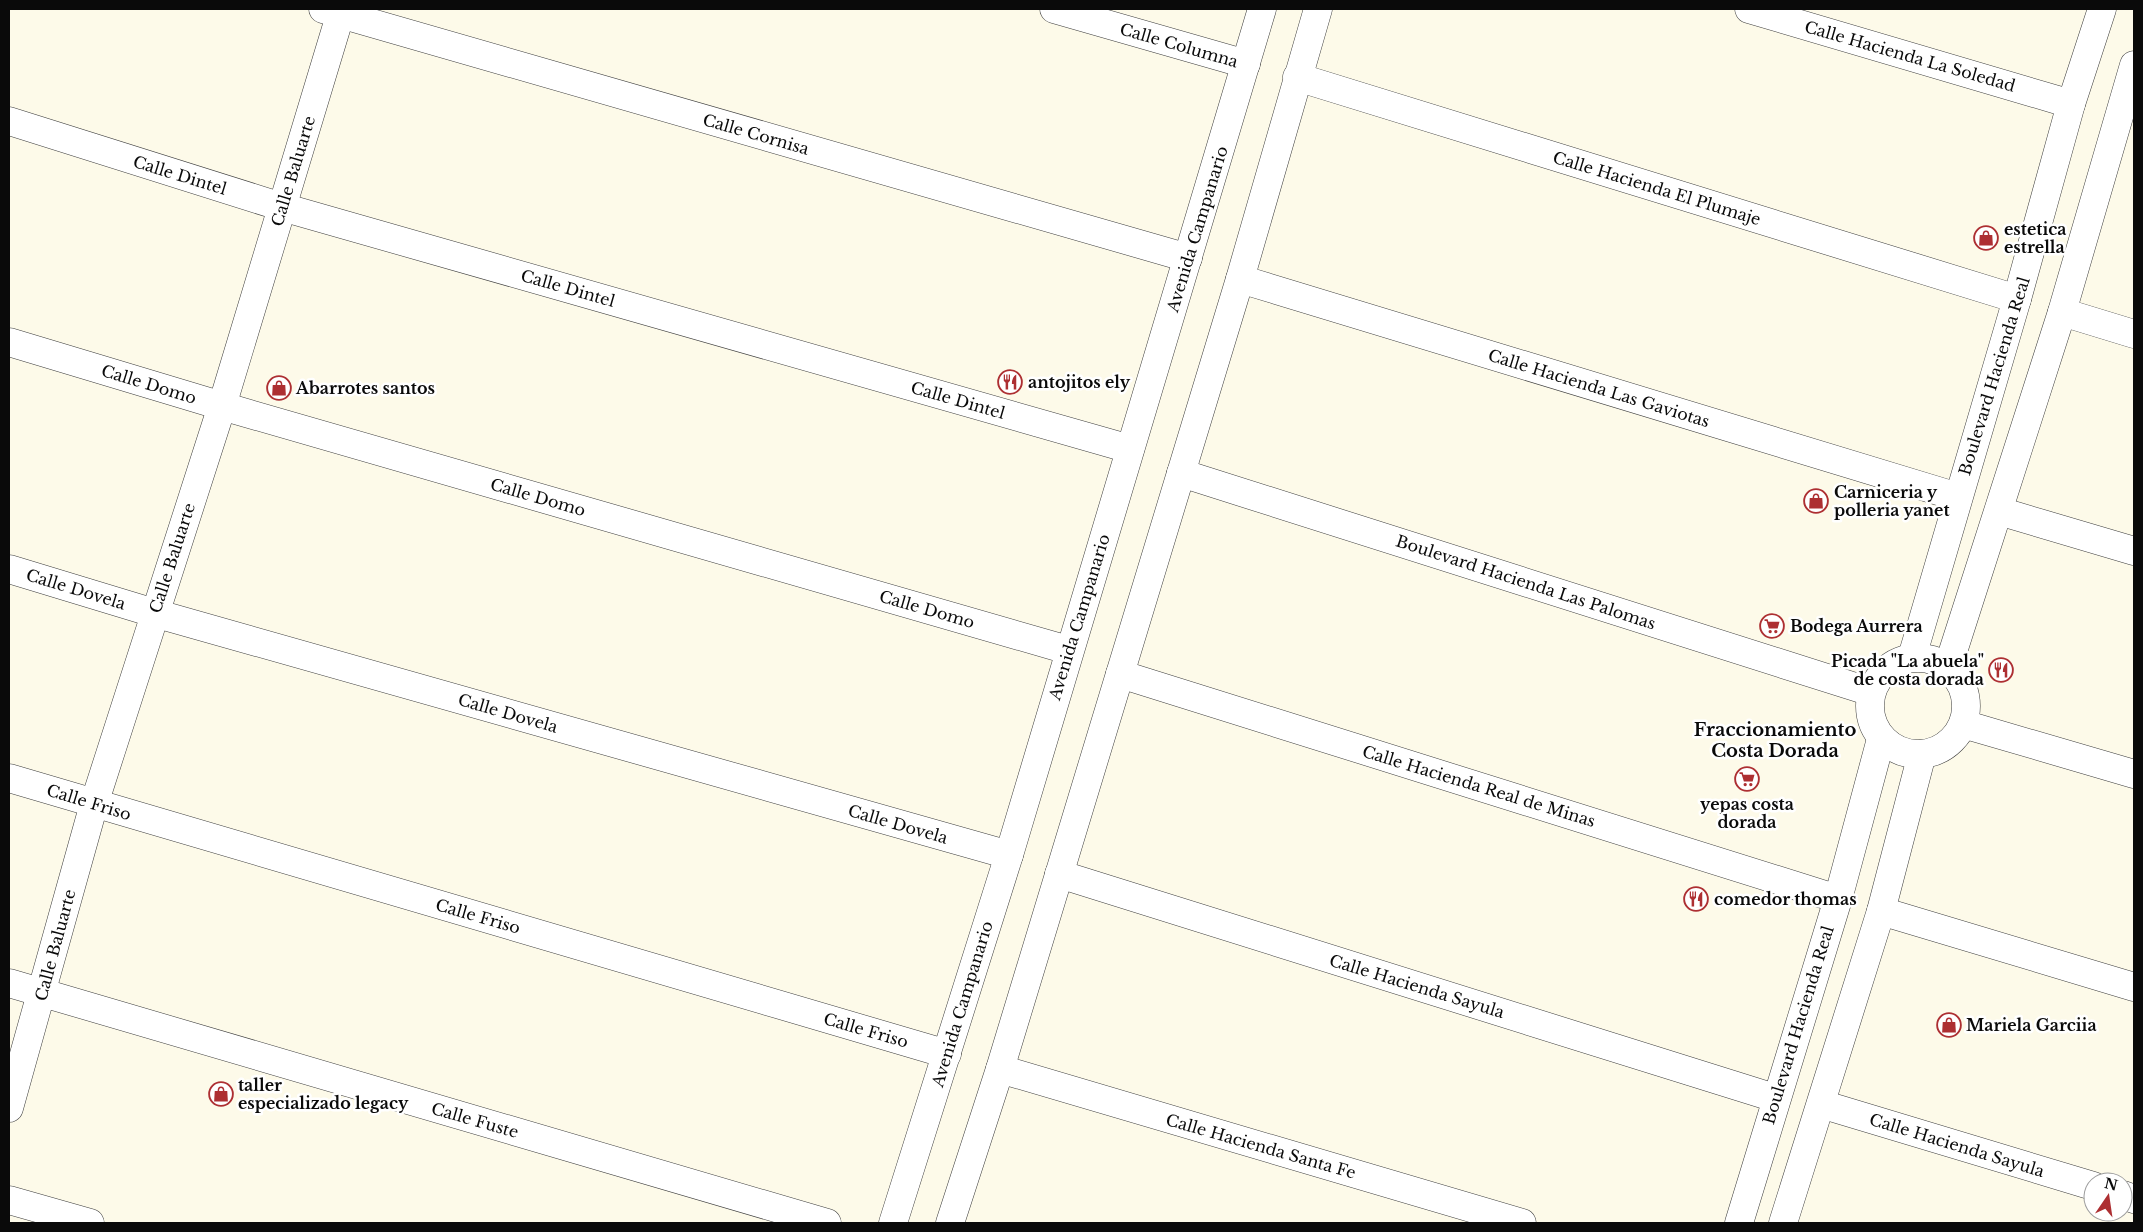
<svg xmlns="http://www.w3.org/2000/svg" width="2143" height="1232" font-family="'Libre Baskerville',serif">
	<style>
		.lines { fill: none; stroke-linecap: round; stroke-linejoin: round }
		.minor-casing { stroke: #3d3d3d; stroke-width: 29 }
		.tertiary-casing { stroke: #3d3d3d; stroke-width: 29 }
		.minor { stroke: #fff; stroke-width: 28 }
		.tertiary { stroke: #fff; stroke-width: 28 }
		.labels { text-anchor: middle; stroke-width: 5; stroke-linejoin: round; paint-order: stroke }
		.street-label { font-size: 16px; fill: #0a0a0a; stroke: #fff }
		.poi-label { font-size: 16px; font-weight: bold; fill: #0a0a0a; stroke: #fff; text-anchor: start }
		.neighbourhood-label { font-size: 18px; font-weight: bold; fill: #0a0a0a; stroke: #fff }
	</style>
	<rect width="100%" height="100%" fill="#fdfae9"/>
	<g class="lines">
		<g class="minor-casing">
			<g id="minor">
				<polyline points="323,9 1188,258"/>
				<polyline points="1054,9 1246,64"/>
				<polyline points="1749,9 2071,104"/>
				<polyline points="1297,77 2017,299"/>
				<polyline points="9,121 282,207 1130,449"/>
				<polyline points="1240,279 1958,497"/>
				<polyline points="2062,312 2134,334"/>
				<polyline points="9,342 222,406 1068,650"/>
				<polyline points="1181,473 1871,692"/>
				<polyline points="1999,511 2134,551"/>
				<polyline points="9,569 154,613 1009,855"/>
				<polyline points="1912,657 2017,299 2071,104 2102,9"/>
				<circle cx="1918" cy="706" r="48"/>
				<polyline points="1948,667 2062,312 2134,65"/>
				<polyline points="1120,674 1838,899"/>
				<polyline points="1963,724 2134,774"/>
				<polyline points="9,778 947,1054"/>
				<polyline points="1059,874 1775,1098"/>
				<polyline points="1881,911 2134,987"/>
				<polyline points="9,983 827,1223"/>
				<polyline points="1000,1069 1522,1223"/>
				<polyline points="1821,1104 2093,1186"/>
				<polyline points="9,1108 94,804 222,406 342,9"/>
				<polyline points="2123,1195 2134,1199"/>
				<polyline points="9,1200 90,1223"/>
				<polyline points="1739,1223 1838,899 1881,739"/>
				<polyline points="1783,1223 1881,911 1922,754"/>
			</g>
		</g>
		<g class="tertiary-casing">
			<g id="tertiary">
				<polyline points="893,1223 1009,855 1262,9"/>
				<polyline points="950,1223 1000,1069 1240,279 1318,9"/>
			</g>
		</g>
		<use href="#minor" class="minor"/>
		<use href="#tertiary" class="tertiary"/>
	</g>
	<defs>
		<g id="shop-ring" transform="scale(1.25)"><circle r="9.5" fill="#fff" stroke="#ad2f32" stroke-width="1.5"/><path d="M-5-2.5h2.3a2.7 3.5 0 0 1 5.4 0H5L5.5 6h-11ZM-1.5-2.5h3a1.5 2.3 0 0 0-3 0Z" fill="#ad2f32"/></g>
		<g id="restaurant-ring" transform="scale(1.25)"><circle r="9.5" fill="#fff" stroke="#ad2f32" stroke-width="1.5"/><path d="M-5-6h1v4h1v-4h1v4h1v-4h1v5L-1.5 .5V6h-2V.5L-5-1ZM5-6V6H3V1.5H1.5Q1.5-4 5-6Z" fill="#ad2f32"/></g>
		<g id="supermarket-ring" transform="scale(1.25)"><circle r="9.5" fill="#fff" stroke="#ad2f32" stroke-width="1.5"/><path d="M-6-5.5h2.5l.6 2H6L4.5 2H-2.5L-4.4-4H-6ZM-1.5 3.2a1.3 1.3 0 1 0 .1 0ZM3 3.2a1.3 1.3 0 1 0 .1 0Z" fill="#ad2f32"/></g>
	</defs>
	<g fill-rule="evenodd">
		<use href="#shop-ring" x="1986" y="238"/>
		<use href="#restaurant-ring" x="1010" y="382"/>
		<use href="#shop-ring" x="279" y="388"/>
		<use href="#shop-ring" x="1816" y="501"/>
		<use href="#supermarket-ring" x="1772" y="626"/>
		<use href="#restaurant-ring" x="2001" y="670"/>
		<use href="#supermarket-ring" x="1747" y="779"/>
		<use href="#restaurant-ring" x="1696" y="899"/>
		<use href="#shop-ring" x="1949" y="1025"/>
		<use href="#shop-ring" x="221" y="1094"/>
	</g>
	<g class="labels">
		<g class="street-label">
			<text transform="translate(1179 45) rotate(16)" y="6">Calle Columna</text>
			<text transform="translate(1910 56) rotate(16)" y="6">Calle Hacienda La Soledad</text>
			<text transform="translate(756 134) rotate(16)" y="6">Calle Cornisa</text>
			<text transform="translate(293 171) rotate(-73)" y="6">Calle Baluarte</text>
			<text transform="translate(180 175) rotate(17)" y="6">Calle Dintel</text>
			<text transform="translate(1657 188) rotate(17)" y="6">Calle Hacienda El Plumaje</text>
			<text transform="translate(1197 229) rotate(-73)" y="6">Avenida Campanario</text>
			<text transform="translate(568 288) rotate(16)" y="6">Calle Dintel</text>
			<text transform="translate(1994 376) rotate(-73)" y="6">Boulevard Hacienda Real</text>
			<text transform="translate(149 384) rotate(17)" y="6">Calle Domo</text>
			<text transform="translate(1599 388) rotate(17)" y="6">Calle Hacienda Las Gaviotas</text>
			<text transform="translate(958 400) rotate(16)" y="6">Calle Dintel</text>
			<text transform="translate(538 497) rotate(16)" y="6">Calle Domo</text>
			<text transform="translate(172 558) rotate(-72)" y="6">Calle Baluarte</text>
			<text transform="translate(1526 582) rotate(18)" y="6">Boulevard Hacienda Las Palomas</text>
			<text transform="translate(76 589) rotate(17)" y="6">Calle Dovela</text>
			<text transform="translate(927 609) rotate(16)" y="6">Calle Domo</text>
			<text transform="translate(1079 617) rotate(-73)" y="6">Avenida Campanario</text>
			<text transform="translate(508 713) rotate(16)" y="6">Calle Dovela</text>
			<text transform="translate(1479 786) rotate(17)" y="6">Calle Hacienda Real de Minas</text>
			<text transform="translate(89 802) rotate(17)" y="6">Calle Friso</text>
			<text transform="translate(898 824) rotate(16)" y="6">Calle Dovela</text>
			<text transform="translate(478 916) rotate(16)" y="6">Calle Friso</text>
			<text transform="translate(55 945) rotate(-75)" y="6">Calle Baluarte</text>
			<text transform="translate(1417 986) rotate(17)" y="6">Calle Hacienda Sayula</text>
			<text transform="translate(962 1004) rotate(-73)" y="6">Avenida Campanario</text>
			<text transform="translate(1798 1025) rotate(-73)" y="6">Boulevard Hacienda Real</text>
			<text transform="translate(866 1030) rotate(16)" y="6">Calle Friso</text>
			<text transform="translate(475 1120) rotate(16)" y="6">Calle Fuste</text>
			<text transform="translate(1957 1145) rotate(17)" y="6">Calle Hacienda Sayula</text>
			<text transform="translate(1261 1146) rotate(16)" y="6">Calle Hacienda Santa Fe</text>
		</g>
		<g class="poi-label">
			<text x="2004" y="235">estetica<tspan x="2004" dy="18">estrella</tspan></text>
			<text x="1028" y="388">antojitos ely</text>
			<text x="296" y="394">Abarrotes santos</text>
			<text x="1834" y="498">Carniceria y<tspan x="1834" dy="18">polleria yanet</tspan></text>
			<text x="1790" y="632">Bodega Aurrera</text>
			<text x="1984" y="667" text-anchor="end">Picada "La abuela"<tspan x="1984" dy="18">de costa dorada</tspan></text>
			<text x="1747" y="810" text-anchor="middle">yepas costa<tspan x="1747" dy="18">dorada</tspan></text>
			<text x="1714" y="905">comedor thomas</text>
			<text x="1966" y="1031">Mariela Garciia</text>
			<text x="238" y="1091">taller<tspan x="238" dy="18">especializado legacy</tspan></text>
		</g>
		<g class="neighbourhood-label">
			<text x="1775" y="736">Fraccionamiento<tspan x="1775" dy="21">Costa Dorada</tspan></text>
		</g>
	</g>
	<rect width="2143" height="1232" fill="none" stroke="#0a0a0a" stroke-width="20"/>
	<g transform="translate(2108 1197) rotate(13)"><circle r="24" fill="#ffffff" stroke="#9d9d9d"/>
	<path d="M0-4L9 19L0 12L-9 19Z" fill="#ad2f32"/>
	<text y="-8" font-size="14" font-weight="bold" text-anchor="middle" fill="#0a0a0a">N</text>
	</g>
</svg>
